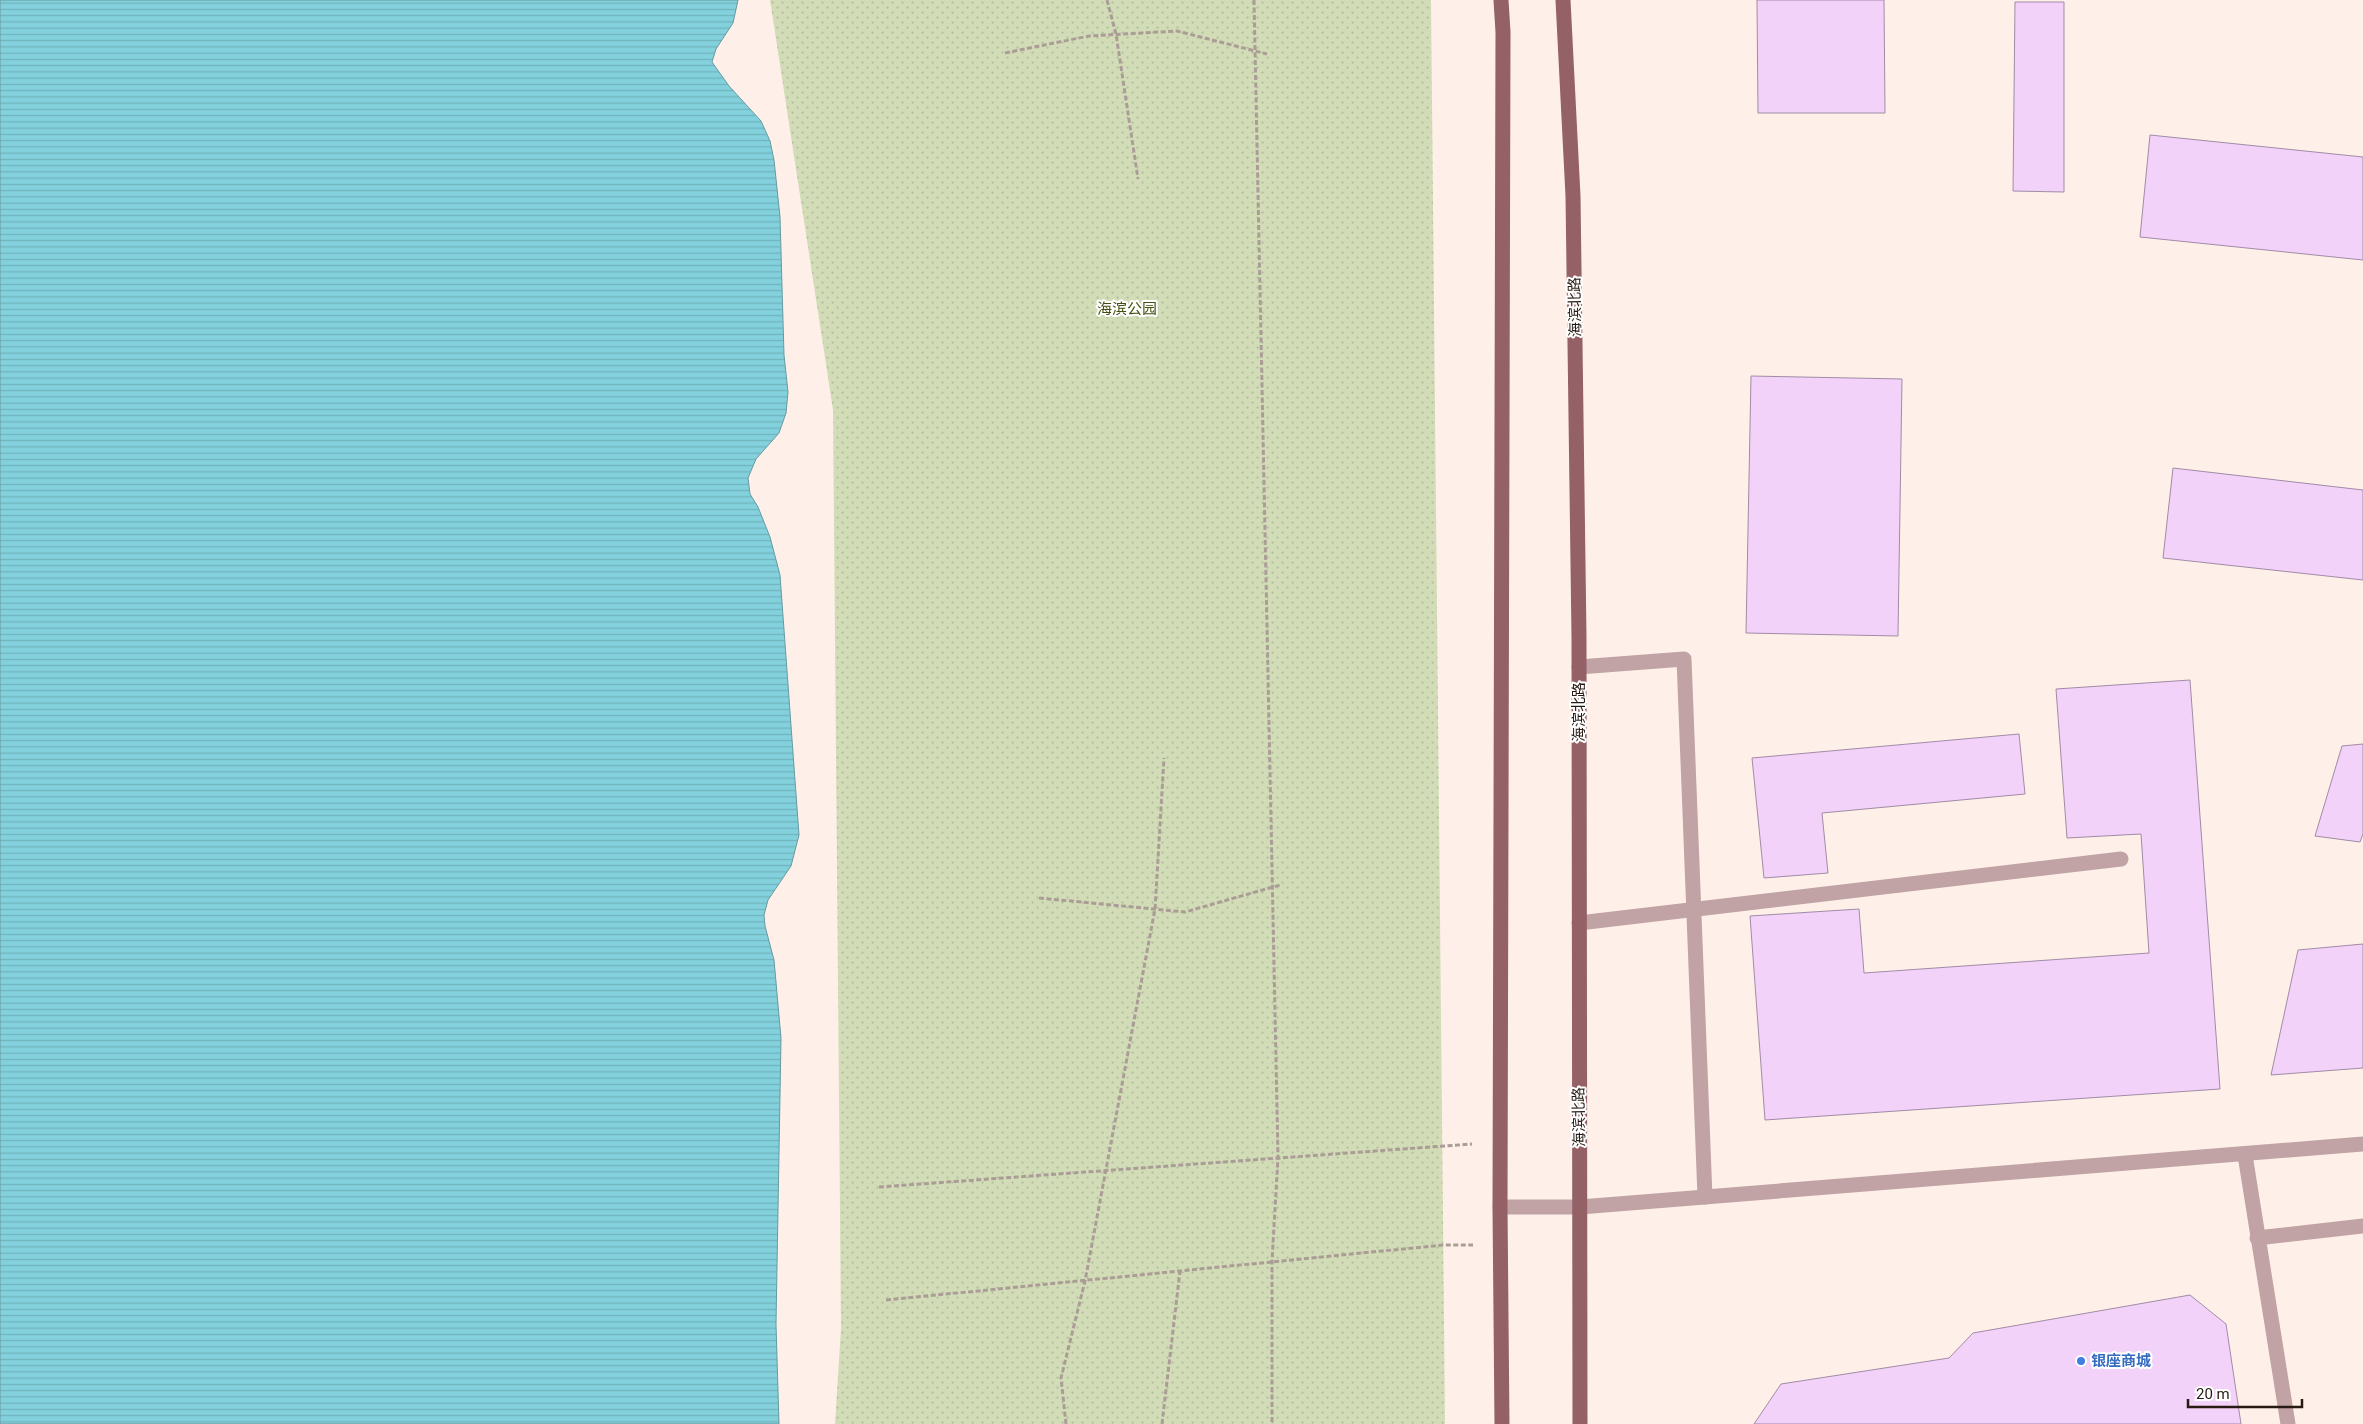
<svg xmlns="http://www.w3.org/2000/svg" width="2363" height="1424" font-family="Roboto,'Noto Sans SC',sans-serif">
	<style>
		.park { fill: url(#park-dots) }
		.water { fill: url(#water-rules); stroke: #679aa0 }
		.building { fill: #f2d2f9; stroke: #a18ba6 }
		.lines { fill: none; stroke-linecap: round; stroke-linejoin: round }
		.path { stroke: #ab9d96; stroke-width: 3; stroke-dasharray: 5 2.5; stroke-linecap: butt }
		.minor { stroke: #c1a3a6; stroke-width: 15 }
		.major { stroke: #946166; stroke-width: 15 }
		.shop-dot { fill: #3f7fe0; stroke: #fff; stroke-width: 2 }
		.labels { text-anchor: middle; stroke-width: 4; stroke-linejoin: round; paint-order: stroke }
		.street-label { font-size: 15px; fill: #261a13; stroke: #fff }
		.park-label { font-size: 15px; fill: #414f10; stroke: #fff }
		.shop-label { font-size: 15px; font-weight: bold; fill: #366cbe; stroke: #fff; text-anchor: start }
	</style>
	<defs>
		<pattern id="park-dots" width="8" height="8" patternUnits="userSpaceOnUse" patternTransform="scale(1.25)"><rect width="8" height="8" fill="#d2ddb8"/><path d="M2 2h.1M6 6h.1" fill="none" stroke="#b4bd9d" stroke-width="1.8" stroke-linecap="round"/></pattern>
		<pattern id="water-rules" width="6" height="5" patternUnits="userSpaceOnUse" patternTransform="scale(1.25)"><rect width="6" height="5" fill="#83d1dd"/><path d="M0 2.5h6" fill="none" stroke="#71b3bd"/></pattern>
	</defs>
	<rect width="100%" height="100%" fill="#fef0e8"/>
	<polygon class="park" points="770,0 1431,0 1445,1424 835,1424 841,1328 833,410"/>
	<polygon class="water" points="0,0 738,0 733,23 716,49 712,62 729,86 761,121 770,141 774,160 780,217 784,355 788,392 786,413 779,433 756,459 748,478 750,494 758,507 770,537 780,575 799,835 791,866 768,900 764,915 765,926 774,960 781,1038 776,1324 779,1424 0,1424"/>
	<g class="building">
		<polygon points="1757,0 1884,0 1885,113 1758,113"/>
		<polygon points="2015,2 2064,2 2064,192 2013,191"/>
		<polygon points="2150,135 2363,157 2363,260 2140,237"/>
		<polygon points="1751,376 1902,379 1898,636 1746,633"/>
		<polygon points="2173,468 2363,490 2363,580 2163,558"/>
		<polygon points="2190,680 2220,1089 1765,1120 1750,916 1859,909 1864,973 2149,953 2141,834 2067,838 2056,689"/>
		<polygon points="2019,734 2025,794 1822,813 1828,873 1764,878 1752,758"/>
		<polygon points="2363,744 2363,834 2360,842 2315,836 2342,746"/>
		<polygon points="2363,944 2363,1068 2271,1075 2298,950"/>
		<polygon points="2190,1295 2226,1324 2241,1424 1754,1424 1781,1384 1949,1358 1973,1333"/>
	</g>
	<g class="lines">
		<g class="path">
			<polyline points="1107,0 1116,34 1138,179"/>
			<polyline points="1254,0 1278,1157 1272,1262 1272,1424"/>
			<polyline points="1005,53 1089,36 1177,31 1267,54"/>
			<polyline points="1039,898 1185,912 1280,885"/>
			<polyline points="879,1187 1472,1144"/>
			<polyline points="886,1300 1443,1245 1473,1245"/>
			<polyline points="1066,1424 1061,1378 1085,1281 1155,909 1164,758"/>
			<polyline points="1162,1424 1180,1271"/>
		</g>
		<g class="minor">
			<polyline points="1579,667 1684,659 1705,1197"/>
			<polyline points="1579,923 2121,859"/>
			<polyline points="2245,1155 2288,1424"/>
			<polyline points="1500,1207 1580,1207 2363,1144"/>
			<polyline points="2257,1238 2363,1226"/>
		</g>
		<g class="major">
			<polyline points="1501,0 1503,32 1500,1207 1502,1424"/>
			<polyline points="1563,0 1573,196 1579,637 1580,1424"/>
		</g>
	</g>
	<circle class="shop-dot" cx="2081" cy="1361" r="5"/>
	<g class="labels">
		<g class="street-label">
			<text transform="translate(1575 307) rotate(-91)" y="5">海滨北路</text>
			<text transform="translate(1579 712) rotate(-90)" y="5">海滨北路</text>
			<text transform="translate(1579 1117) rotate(-91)" y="5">海滨北路</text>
		</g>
		<g class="park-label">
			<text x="1127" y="314">海滨公园</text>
		</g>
		<g class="shop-label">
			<text x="2091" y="1366">银座商城</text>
		</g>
	</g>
	<path d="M2188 1399v8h114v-8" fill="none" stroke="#261a13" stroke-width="2.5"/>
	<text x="2196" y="1399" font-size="15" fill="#261a13" stroke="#ffffff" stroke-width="4" paint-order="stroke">20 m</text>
</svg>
